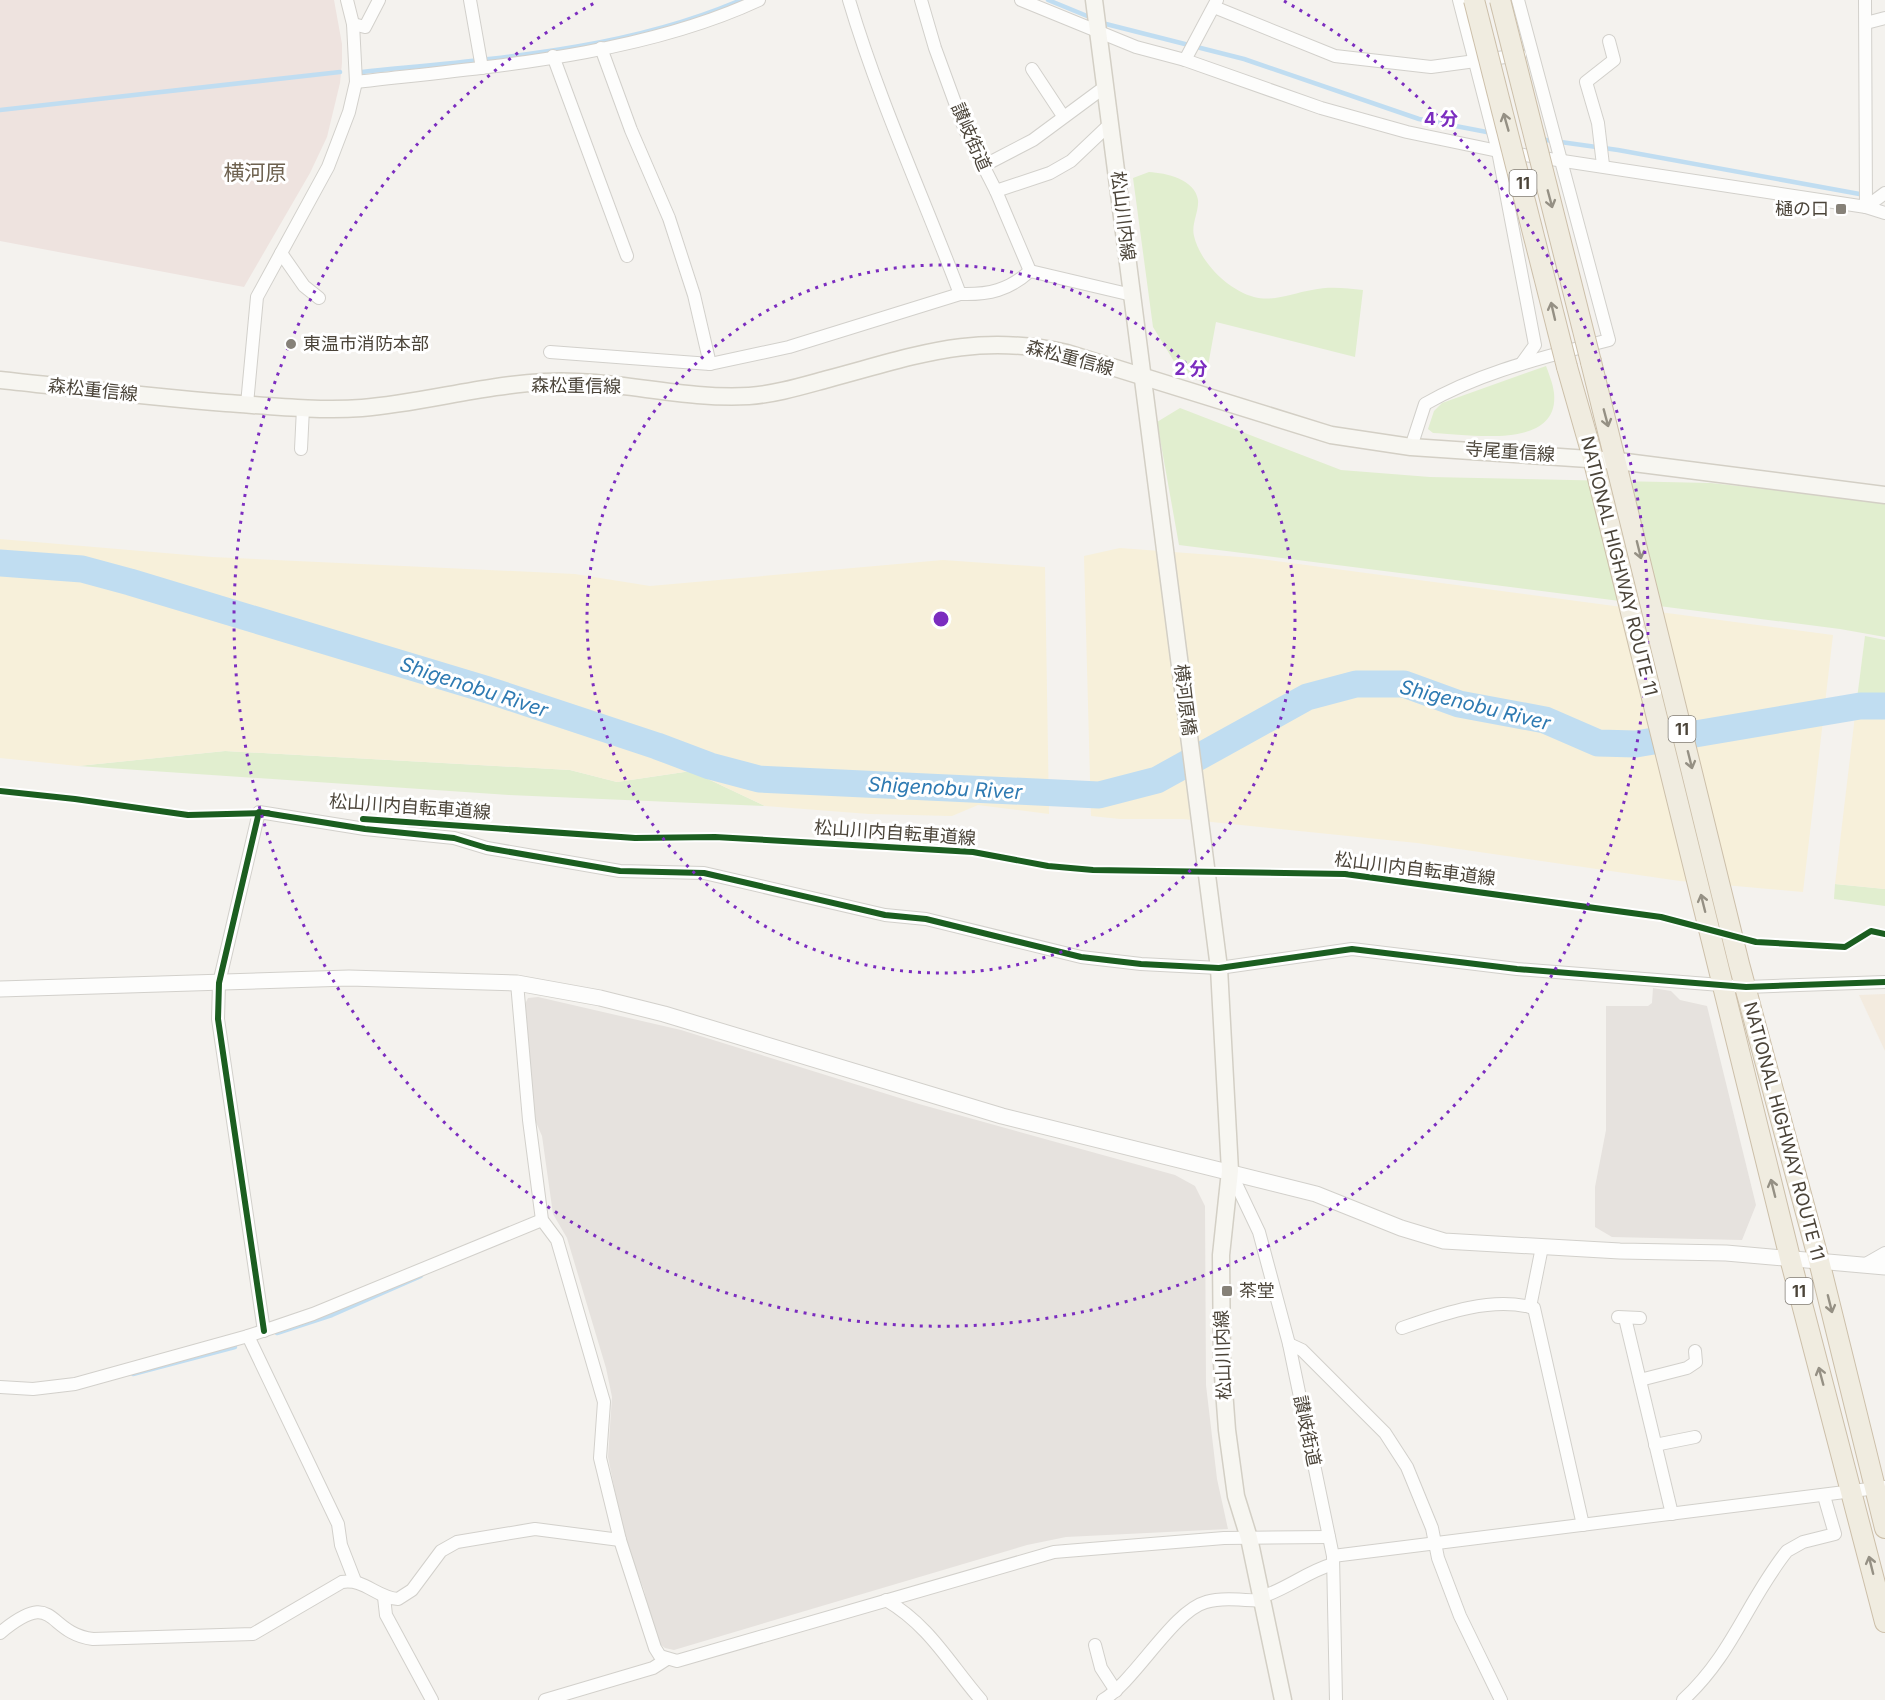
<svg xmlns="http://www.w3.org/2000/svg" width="1885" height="1700" font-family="Inter,'Noto Sans JP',sans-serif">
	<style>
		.commercial { fill: #f3ebdf }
		.industrial { fill: #e6e2de }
		.medical { fill: #eee3df }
		.green { fill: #e1eecf }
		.sand { fill: #f7f0da }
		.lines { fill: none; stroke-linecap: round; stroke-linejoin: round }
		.stream { stroke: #c0ddf1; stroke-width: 4.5 }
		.river { stroke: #c0ddf1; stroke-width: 27 }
		.minor-casing { stroke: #d2d0cb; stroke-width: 14 }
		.tertiary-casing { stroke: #d2d0cb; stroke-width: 17 }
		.secondary-casing { stroke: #d3cfc5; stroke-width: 19 }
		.trunk-casing { stroke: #ccbfa9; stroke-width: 22 }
		.minor { stroke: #fdfdfc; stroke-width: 12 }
		.tertiary { stroke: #fdfdfc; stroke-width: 15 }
		.secondary { stroke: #f7f6f1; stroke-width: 16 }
		.trunk { stroke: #f0ece0; stroke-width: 20 }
		.trunk-bridge-casing { stroke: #ccbfa9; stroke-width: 22; stroke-linecap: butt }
		.trunk-bridge { stroke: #f0ece0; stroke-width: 20 }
		.cycleway-casing { stroke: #fff; stroke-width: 10 }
		.cycleway { stroke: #1b5e20; stroke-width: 6 }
		.oneway { stroke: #959084 }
		.ring { fill: none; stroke: #7b2cbf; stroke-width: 3; stroke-dasharray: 3 6 }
		.poi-dot { fill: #868178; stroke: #fff; stroke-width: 2 }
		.labels { text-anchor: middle; stroke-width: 6; stroke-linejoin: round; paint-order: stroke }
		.shield { fill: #fff; stroke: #817c74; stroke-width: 1.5 }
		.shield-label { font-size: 16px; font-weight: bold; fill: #4b4439 }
		.street-label { font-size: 18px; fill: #4b4439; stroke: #fff }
		.poi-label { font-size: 18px; fill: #4b4439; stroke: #fff; text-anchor: start }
		.water-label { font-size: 20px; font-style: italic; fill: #2e7ab2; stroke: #fff }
		.quarter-label { font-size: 21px; fill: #6e6250; stroke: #fff }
		.centre { fill: #7b2cbf; stroke: #fff; stroke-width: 3 }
		.ring-label { font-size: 18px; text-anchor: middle; font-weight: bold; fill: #7b2cbf; stroke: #fff; stroke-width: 6; stroke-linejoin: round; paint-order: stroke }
	</style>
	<rect width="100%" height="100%" fill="#f4f2ee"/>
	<polygon class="commercial" points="1885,994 1885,1051 1859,995"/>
	<g class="industrial">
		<polygon points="1653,988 1671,991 1680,1000 1707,1006 1756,1205 1742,1240 1612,1237 1595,1227 1595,1187 1606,1130 1606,1006 1648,1006 1652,1003"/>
		<polygon points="538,997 681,1030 919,1104 1175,1175 1195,1186 1205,1206 1206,1385 1217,1479 1228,1529 1066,1537 1027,1545 674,1650 665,1648 656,1641 644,1590 624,1536 608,1457 612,1397 606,1368 567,1238 553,1214 542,1136 535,1120 525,1004 528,998"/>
	</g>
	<polygon class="medical" points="0,0 334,0 342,44 342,63 340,83 327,137 310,173 244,287 0,241"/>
	<g class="green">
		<path d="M1149,172c17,1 46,7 49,28 1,12 -7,24 -4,36 6,26 34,54 60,61 20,5 39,-4 58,-7 17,-4 34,-2 51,0l-8,67 -139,-35 -11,60 -10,-3 -20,-16 -22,-36 -20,-149z"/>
		<path d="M1546,366c3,8 7,18 8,27 6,58 -86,41 -121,40l-5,-4 6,-18 8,-8z"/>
		<polygon points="1180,408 1341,470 1430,477 1711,483 1885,502 1885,637 1840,629 1179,545 1157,422"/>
		<polygon points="1865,636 1885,640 1885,700 1857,699"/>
		<polygon points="225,751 570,770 617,782 691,771 765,806 509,795 78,766"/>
		<polygon points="1835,884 1885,889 1885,906 1834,899"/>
	</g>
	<g class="sand">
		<polygon points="0,539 212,557 575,574 650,586 943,560 1045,567 1049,814 978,805 952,816 869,814 765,806 691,771 617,782 570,770 225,751 78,766 0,758"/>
		<polygon points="1120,548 1253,558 1833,635 1803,892 1680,881 1417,843 1183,819 1120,819 1091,816 1084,556"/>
		<polygon points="1857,699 1885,700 1885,889 1835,884"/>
	</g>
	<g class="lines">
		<g class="stream">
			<polyline points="1048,0 1092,18"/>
			<polyline points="1102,23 1244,59 1419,119 1492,133"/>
			<path d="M362,72c126,-13 261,-21 379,-72"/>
			<polyline points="0,110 340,72"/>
			<polyline points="1539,139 1618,150 1865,195"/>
			<polyline points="277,1333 332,1315 421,1276"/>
			<polyline points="133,1374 235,1347"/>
		</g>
		<polyline class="river" points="0,563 82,569 130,582 488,690 657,746 710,766 759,779 1099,795 1157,780 1307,697 1356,684 1404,684 1459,704 1545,720 1598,743 1636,744 1860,706 1885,706"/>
		<g class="minor-casing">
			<g id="minor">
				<polyline points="470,0 482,68"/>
				<path d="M849,0c30,101 74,196 111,294"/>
				<polyline points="921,0 935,48 965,130 996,191 1030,271"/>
				<polyline points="1021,0 1136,47 1185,60 1321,108 1407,132 1498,151 1866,207 1885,213"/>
				<polyline points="1459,0 1498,151 1535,345 1522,363"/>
				<polyline points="1865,0 1866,207"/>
				<polyline points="1214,7 1335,56 1431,67 1520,55"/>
				<polyline points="1866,23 1885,18"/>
				<polyline points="353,24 365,27 379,0"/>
				<polyline points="601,48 631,130 669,218 694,295 710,364"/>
				<polyline points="553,56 627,256"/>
				<polyline points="1185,60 1217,0"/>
				<polyline points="1032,69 1063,116"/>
				<path d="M356,82c130,-15 283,-26 403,-82"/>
				<polyline points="1603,165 1598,123 1586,82 1614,60 1609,41"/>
				<polyline points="983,166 1033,140 1106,86"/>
				<polyline points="996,191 1050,173 1071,161 1111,123"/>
				<polyline points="1866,207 1885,193"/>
				<polyline points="281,253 304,286 319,298"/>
				<polyline points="1030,271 1132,295"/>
				<path d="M550,352l160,12 79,-17 171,-53c29,1 49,-4 70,-23"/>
				<polyline points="247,404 257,297 328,167 349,112 356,82 353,24 347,0"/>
				<path d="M1411,447l14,-43c57,-33 121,-47 184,-64l-91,-340"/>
				<polyline points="301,449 303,408"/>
				<polyline points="517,983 529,1120 542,1220 557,1240 604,1402 600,1458 620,1540 655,1648 660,1656 677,1661 1054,1552 1224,1538 1329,1537"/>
				<polyline points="1230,1171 1259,1232 1289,1344 1333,1556 1336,1700"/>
				<polyline points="1864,1265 1885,1253"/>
				<polyline points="1530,1307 1542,1247"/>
				<polyline points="1618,1317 1640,1318"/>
				<polyline points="1625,1318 1672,1514"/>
				<path d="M1402,1328c40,-14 89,-32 132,-20l49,217"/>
				<polyline points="264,1331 218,1019 219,983 259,812 365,829 454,838 487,848 620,871 704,873 885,915 926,919 1081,957 1141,964 1219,968 1352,949 1517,969 1746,987 1885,982"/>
				<polyline points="248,1336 338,1524 341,1545 355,1581"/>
				<polyline points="1289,1344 1302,1350 1385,1433 1407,1467 1432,1528 1438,1558 1460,1616 1501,1700"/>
				<polyline points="1640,1380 1687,1368 1696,1362 1695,1351"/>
				<polyline points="0,1387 33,1389 75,1384 248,1336 313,1314 542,1220"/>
				<polyline points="1655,1445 1695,1437"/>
				<polyline points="1333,1556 1885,1487"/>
				<polyline points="384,1597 386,1615 432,1700"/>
				<path d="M1261,1597c26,-8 45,-25 72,-33"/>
				<path d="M886,1600c44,26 63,63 95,100"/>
				<path d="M0,1633c57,-47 45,0 93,6l160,-5 89,-52c22,-4 35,16 56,17l14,-9 29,-39 16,-9 78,-13 85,11"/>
				<polyline points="1095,1645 1101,1668 1116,1691"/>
				<polyline points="545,1700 653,1668 667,1659"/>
				<path d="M1103,1700c32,-19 70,-89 103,-98 16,-5 39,-2 56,-1"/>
				<path d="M1683,1700c50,-46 64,-99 104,-149l16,-9 32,-8 -11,-38"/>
			</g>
		</g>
		<g class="tertiary-casing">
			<polyline id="tertiary" points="0,989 349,978 517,983 600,998 664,1014 1002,1116 1316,1194 1401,1228 1444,1241 1620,1251 1726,1253 1885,1267"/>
		</g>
		<g class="secondary-casing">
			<g id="secondary">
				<polyline points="1094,0 1219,968 1230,1171 1221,1255 1222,1363 1227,1430 1236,1496 1249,1538 1283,1700"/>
				<path d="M0,380c75,8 151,17 226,23 45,3 91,8 136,5 61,-5 121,-23 182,-26 69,-4 136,18 205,14 27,-2 53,-10 79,-17 87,-23 147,-47 239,-26l264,82 80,12 207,14 267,34"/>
			</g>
		</g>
		<g class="trunk-casing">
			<g id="trunk">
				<polyline points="1591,362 1739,964 1819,1261 1885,1528"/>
				<polyline points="1567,367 1593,458 1790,1258 1885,1622"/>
			</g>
		</g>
		<use href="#minor" class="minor"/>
		<use href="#tertiary" class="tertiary"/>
		<use href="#secondary" class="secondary"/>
		<use href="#trunk" class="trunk"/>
		<g class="trunk-bridge-casing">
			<g id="trunk-bridge">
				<polyline points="1474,0 1567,367"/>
				<polyline points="1500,0 1591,362"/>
			</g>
		</g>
		<use href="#trunk-bridge" class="trunk-bridge"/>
		<g class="cycleway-casing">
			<g id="cycleway">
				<polyline points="0,791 75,799 188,815 268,813"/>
				<polyline points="363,819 635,838 715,837 973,852 1048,866 1093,870 1345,874 1661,917 1756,942 1845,947 1871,931 1885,934"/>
				<polyline points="264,1331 218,1019 219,983 259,812 365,829 454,838 487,848 620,871 704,873 885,915 926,919 1081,957 1141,964 1219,968 1352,949 1517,969 1746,987 1885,982"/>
			</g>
		</g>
		<use href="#cycleway" class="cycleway"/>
	</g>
	<defs><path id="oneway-shaft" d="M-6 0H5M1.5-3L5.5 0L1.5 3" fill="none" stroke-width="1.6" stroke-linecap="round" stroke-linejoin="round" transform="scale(1.5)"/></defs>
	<g class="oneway">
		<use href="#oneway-shaft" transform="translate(1506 122) rotate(-106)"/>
		<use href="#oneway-shaft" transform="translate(1550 199) rotate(75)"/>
		<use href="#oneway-shaft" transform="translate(1553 311) rotate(-103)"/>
		<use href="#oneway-shaft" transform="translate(1606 418) rotate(75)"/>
		<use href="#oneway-shaft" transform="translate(1639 550) rotate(76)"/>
		<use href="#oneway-shaft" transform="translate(1690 760) rotate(76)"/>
		<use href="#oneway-shaft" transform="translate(1703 903) rotate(-104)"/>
		<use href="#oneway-shaft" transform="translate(1773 1188) rotate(-104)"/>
		<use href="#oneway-shaft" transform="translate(1830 1304) rotate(76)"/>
		<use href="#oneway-shaft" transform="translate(1821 1376) rotate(-105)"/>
		<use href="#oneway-shaft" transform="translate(1871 1565) rotate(-104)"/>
	</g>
	<g class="ring">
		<circle cx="941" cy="619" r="354"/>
		<path d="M1284 1A707 707 0 1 1 598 1"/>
	</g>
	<g class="poi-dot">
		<rect x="1835" y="203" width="12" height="12" rx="3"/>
		<circle cx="291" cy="344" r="6"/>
		<rect x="1221" y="1285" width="12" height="12" rx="3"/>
	</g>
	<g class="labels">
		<g class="shield">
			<rect x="1509.5" y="170" width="27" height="26" rx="4.5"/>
			<rect x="1668.5" y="716" width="27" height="26" rx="4.5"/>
			<rect x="1785.5" y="1278" width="27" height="26" rx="4.5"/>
		</g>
		<g class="shield-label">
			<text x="1523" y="189">11</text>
			<text x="1682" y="735">11</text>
			<text x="1799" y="1297">11</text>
		</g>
		<g class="street-label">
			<text transform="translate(971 137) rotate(66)" y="6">讃岐街道</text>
			<text transform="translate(1123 216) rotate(83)" y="6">松山川内線</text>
			<text transform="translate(1070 358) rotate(15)" y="6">森松重信線</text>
			<text transform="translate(576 386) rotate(1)" y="6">森松重信線</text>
			<text transform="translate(93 390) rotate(6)" y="6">森松重信線</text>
			<text transform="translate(1510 452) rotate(4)" y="6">寺尾重信線</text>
			<text transform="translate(1619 566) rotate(76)" y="6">NATIONAL HIGHWAY ROUTE 11</text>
			<text transform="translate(1185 700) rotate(83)" y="6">横河原橋</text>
			<text transform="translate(410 807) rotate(4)" y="6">松山川内自転車道線</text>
			<text transform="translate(895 833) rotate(4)" y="6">松山川内自転車道線</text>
			<text transform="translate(1415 869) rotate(7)" y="6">松山川内自転車道線</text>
			<text transform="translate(1784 1131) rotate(75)" y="6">NATIONAL HIGHWAY ROUTE 11</text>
			<text transform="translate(1223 1355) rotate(-92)" y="6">松山川内線</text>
			<text transform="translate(1307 1431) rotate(78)" y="6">讃岐街道</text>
		</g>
		<g class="poi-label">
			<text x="1829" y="215" text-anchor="end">樋の口</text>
			<text x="303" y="350">東温市消防本部</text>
			<text x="1239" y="1297">茶堂</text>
		</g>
		<g class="water-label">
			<text transform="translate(474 687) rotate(18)" y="7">Shigenobu River</text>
			<text transform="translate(1475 705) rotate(14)" y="7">Shigenobu River</text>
			<text transform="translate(945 788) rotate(3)" y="7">Shigenobu River</text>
		</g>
		<g class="quarter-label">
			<text x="255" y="180">横河原</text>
		</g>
	</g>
	<circle cx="941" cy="619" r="9" class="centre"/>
	<g class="ring-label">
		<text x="1441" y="125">4 分</text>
		<text x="1191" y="375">2 分</text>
	</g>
</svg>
